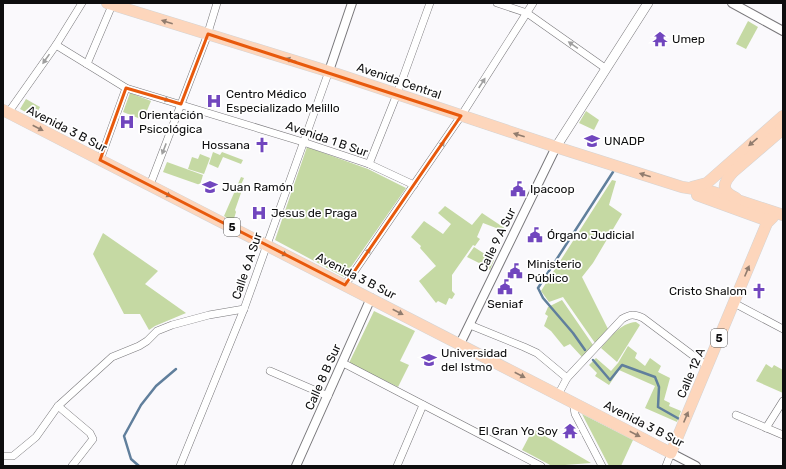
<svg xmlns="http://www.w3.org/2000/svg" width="786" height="469" font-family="Rubik,sans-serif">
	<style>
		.green { fill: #c5d9a3 }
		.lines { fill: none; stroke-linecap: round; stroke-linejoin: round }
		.stream { stroke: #607f9c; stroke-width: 2.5 }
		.minor-casing { stroke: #79787b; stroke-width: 8 }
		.tertiary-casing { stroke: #79787b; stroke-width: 10 }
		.secondary-casing { stroke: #79787b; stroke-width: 10 }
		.primary-casing { stroke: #d4d4d4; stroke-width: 12 }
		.minor { stroke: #fff; stroke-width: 7 }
		.tertiary { stroke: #fff; stroke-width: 8 }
		.secondary { stroke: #fff; stroke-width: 9 }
		.primary { stroke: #fdd6bc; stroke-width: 11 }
		.oneway { fill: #917c6e }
		.oneway2 { fill: #9f9f9f }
		.marked { fill: none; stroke: #e8590c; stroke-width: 3; stroke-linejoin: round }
		.labels { text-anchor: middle; stroke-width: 3.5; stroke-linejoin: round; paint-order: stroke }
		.shield { fill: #fff; stroke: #565657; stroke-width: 1 }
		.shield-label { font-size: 11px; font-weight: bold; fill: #0e0e0f }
		.poi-label { font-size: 12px; fill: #0e0e0f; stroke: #fff; text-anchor: start }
		.street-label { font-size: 12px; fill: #0e0e0f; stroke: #fff }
	</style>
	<rect width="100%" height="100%" fill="#faf9fc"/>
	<g class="green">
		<polygon points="748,21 758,27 746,49 736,44"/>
		<polygon points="130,93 151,101 143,120 123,112"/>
		<polygon points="26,99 40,107 35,117 20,109"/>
		<polygon points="586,111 599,120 594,130 579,123"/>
		<polygon points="307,147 368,169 406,188 344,277 275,240"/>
		<polygon points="213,152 220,155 222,152 243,160 241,164 223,157 218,168 209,164"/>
		<polygon points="200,154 210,158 204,174 188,169 192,157 198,159"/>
		<polygon points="167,162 203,175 200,185 163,172"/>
		<polygon points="241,177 244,178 240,187 242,190 235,210 236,212 233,222 224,216"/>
		<polygon points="612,180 616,181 609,205 622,214 593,263 582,277 608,329 595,343 563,297 549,302 541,291"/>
		<polygon points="445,206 472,225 482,213 506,229 504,231 483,223 477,237 480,239 475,246 473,245 452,275 452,291 455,294 452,299 449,298 446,305 438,301 436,303 419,281 436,266 420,248 421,246 411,237 424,221 443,234 451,224 438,213"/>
		<polygon points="103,233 158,271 145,284 186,313 155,326 149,330 140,314 124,314 93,254"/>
		<polygon points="474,247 494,260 490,270 487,267 467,257"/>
		<polygon points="562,300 593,345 582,357 570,344 564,347 551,331 544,326 548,316 545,314 548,307"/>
		<polygon points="374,311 415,331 400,361 409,365 398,387 349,363"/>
		<path d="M636,322l4,3 -23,37 -16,-14c9,-10 19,-25 35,-26z"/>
		<polygon points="628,346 637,353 635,358 645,366 650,358 661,366 658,372 670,378 664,400 670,403 669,406 681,411 677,422 645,408 655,386 619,370 609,385 595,376 597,373 589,365 596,358 611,371 618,363"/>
		<polygon points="766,364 772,368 774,365 783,370 783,393 756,381"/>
		<polygon points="582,414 633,440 621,466 609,466"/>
		<polygon points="533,429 591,463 552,466 522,450"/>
	</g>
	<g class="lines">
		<g class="stream">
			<polyline points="585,350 573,333 543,298 538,288 613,172"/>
			<polyline points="593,360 610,380 622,365 655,377 659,387 658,407 681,420"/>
			<polyline points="139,466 131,459 124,436 141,405 156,386 176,369"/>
		</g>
		<g class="minor-casing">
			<g id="minor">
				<polyline points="497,3 527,13 605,68"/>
				<polyline points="56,45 126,88 303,142 369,164 414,185"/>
				<polyline points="87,64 113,3"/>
				<polyline points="8,113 56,45 82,3"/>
				<polyline points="100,160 126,88"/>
				<polyline points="369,164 397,94 430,3"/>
				<polyline points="150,185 206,39 217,3"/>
				<polyline points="345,285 461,116 533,3"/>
				<polyline points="734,303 783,329"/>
				<polyline points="470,325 524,347 537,353 567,378"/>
				<polyline points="343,363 541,466"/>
				<polyline points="270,371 328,396"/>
				<path d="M558,395l9,-17 55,-59c8,-5 12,-5 21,-1l64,48"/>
				<polyline points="573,402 575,414 602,466"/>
				<polyline points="58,406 90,433 93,439 72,466"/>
				<polyline points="736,415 783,435"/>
				<polyline points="766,428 783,401"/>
				<polyline points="3,456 13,456 36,437 58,406 112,357 139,346 147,341 157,331 172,325 209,315 244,309"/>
				<polyline points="180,466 244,309 329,71"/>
				<polyline points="397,466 423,405"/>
				<polyline points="666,466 671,453"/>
			</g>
		</g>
		<g class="tertiary-casing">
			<g id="tertiary">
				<polyline points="732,3 783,31"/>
				<polyline points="329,71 352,3"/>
				<polyline points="460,344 556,147"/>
				<polyline points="671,453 696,466"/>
				<polyline points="296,466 371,298"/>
			</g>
		</g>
		<g class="secondary-casing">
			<polyline id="secondary" points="556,147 648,3"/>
		</g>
		<g class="primary-casing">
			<g id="primary">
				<polyline points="107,3 337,74 556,147 682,187 713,192 783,215"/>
				<polyline points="3,110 671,453 767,223 773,217"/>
				<polyline points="692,187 707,183 783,116"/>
				<polyline points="697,195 763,219 767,223"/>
				<path d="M736,198c-16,-8 -13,-15 -3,-26l50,-43"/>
			</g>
		</g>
		<use href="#minor" class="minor"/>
		<use href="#tertiary" class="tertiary"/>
		<use href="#secondary" class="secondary"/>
		<use href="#primary" class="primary"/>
	</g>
	<defs><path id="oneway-solid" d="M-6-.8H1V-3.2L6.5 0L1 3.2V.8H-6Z"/></defs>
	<g class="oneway">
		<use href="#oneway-solid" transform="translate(167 22) rotate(-163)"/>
		<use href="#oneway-solid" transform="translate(291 60) rotate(-163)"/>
		<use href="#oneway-solid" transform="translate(38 128) rotate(27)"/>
		<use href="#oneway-solid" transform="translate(519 135) rotate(-162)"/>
		<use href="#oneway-solid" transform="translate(753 142) rotate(139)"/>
		<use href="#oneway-solid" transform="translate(645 175) rotate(-162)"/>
		<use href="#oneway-solid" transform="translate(166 194) rotate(27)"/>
		<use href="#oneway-solid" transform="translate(282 253) rotate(27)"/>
		<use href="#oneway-solid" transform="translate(747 271) rotate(-67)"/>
		<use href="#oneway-solid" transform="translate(398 312) rotate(27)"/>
		<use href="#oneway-solid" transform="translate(520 375) rotate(27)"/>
		<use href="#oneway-solid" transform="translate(686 417) rotate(-67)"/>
		<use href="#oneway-solid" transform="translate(635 434) rotate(27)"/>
	</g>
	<g class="oneway2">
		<use href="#oneway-solid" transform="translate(573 45) rotate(-145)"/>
		<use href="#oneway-solid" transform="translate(46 59) rotate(125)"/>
		<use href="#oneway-solid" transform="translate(482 83) rotate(-57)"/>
		<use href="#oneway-solid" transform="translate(164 99) rotate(17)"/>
		<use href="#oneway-solid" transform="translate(441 146) rotate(-55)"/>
		<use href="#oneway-solid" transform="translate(164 149) rotate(111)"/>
		<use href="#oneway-solid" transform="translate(367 253) rotate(-55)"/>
	</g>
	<path class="marked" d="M208,34l253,82 -116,169 -245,-125 26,-72 55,16z"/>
	<defs>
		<g id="temple-bare" transform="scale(1.2)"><path d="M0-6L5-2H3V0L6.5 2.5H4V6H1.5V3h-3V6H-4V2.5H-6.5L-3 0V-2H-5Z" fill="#7146be" stroke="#fff" stroke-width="2.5" paint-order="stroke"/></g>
		<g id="hospital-bare" transform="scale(1.2)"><path d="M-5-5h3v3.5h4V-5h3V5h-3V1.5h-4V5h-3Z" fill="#7146be" stroke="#fff" stroke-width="2.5" paint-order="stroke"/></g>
		<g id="university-bare" transform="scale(1.2)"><path d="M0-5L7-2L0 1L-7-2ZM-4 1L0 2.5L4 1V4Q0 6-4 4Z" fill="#7146be" stroke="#fff" stroke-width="2.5" paint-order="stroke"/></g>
		<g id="church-bare" transform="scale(1.2)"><path d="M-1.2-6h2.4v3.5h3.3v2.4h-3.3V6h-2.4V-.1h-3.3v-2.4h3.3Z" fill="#7146be" stroke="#fff" stroke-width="2.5" paint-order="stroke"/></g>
		<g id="school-bare" transform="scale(1.2)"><path d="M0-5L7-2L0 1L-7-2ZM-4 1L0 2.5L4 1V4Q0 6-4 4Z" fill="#7146be" stroke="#fff" stroke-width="2.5" paint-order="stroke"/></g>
		<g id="civic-bare" transform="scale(1.2)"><path d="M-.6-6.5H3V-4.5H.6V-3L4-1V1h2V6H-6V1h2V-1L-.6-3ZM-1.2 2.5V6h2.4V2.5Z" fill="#7146be" stroke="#fff" stroke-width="2.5" paint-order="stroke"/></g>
	</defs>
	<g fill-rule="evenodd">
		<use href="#temple-bare" x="660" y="39"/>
		<use href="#hospital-bare" x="214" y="101"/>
		<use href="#hospital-bare" x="127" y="122"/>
		<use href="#university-bare" x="592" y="141"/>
		<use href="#church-bare" x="262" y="145"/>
		<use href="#school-bare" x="210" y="187"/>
		<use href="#civic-bare" x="518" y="189"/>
		<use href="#hospital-bare" x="259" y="213"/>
		<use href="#civic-bare" x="535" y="235"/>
		<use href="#civic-bare" x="515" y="271"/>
		<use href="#civic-bare" x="505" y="287"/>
		<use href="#church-bare" x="759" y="291"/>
		<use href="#university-bare" x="429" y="360"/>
		<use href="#temple-bare" x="570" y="431"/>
	</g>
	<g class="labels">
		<g class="shield">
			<rect x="224" y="218" width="16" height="18" rx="3"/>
			<rect x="711" y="329" width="16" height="18" rx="3"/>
		</g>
		<g class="shield-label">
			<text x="232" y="231">5</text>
			<text x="719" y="342">5</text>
		</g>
		<g class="poi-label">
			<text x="672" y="43">Umep</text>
			<text x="226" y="98">Centro Médico<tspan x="226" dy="14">Especializado Melillo</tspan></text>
			<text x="139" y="119">Orientación<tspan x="139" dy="14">Psicológica</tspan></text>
			<text x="604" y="145">UNADP</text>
			<text x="250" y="149" text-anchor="end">Hossana</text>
			<text x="222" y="191">Juan Ramón</text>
			<text x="530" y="193">Ipacoop</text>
			<text x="271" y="217">Jesus de Praga</text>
			<text x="547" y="239">Órgano Judicial</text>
			<text x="527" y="268">Ministerio<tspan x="527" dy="14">Público</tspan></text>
			<text x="747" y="295" text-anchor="end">Cristo Shalom</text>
			<text x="505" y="308" text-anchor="middle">Seniaf</text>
			<text x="441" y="357">Universidad<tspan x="441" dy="14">del Istmo</tspan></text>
			<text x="558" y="435" text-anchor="end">El Gran Yo Soy</text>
		</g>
		<g class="street-label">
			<text transform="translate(399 81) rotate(19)" y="4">Avenida Central</text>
			<text transform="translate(67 129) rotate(27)" y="4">Avenida 3 B Sur</text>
			<text transform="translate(327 139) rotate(19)" y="4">Avenida 1 B Sur</text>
			<text transform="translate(497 240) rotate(-64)" y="4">Calle 9 A Sur</text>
			<text transform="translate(247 266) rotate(-71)" y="4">Calle 6 A Sur</text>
			<text transform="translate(356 276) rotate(27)" y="4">Avenida 3 B Sur</text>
			<text transform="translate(691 373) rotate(-67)" y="4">Calle 12 A</text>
			<text transform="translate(323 377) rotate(-66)" y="4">Calle 8 B Sur</text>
			<text transform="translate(644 424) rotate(27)" y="4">Avenida 3 B Sur</text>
		</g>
	</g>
	<rect width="786" height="469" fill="none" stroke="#0e0e0f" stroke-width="8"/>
</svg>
